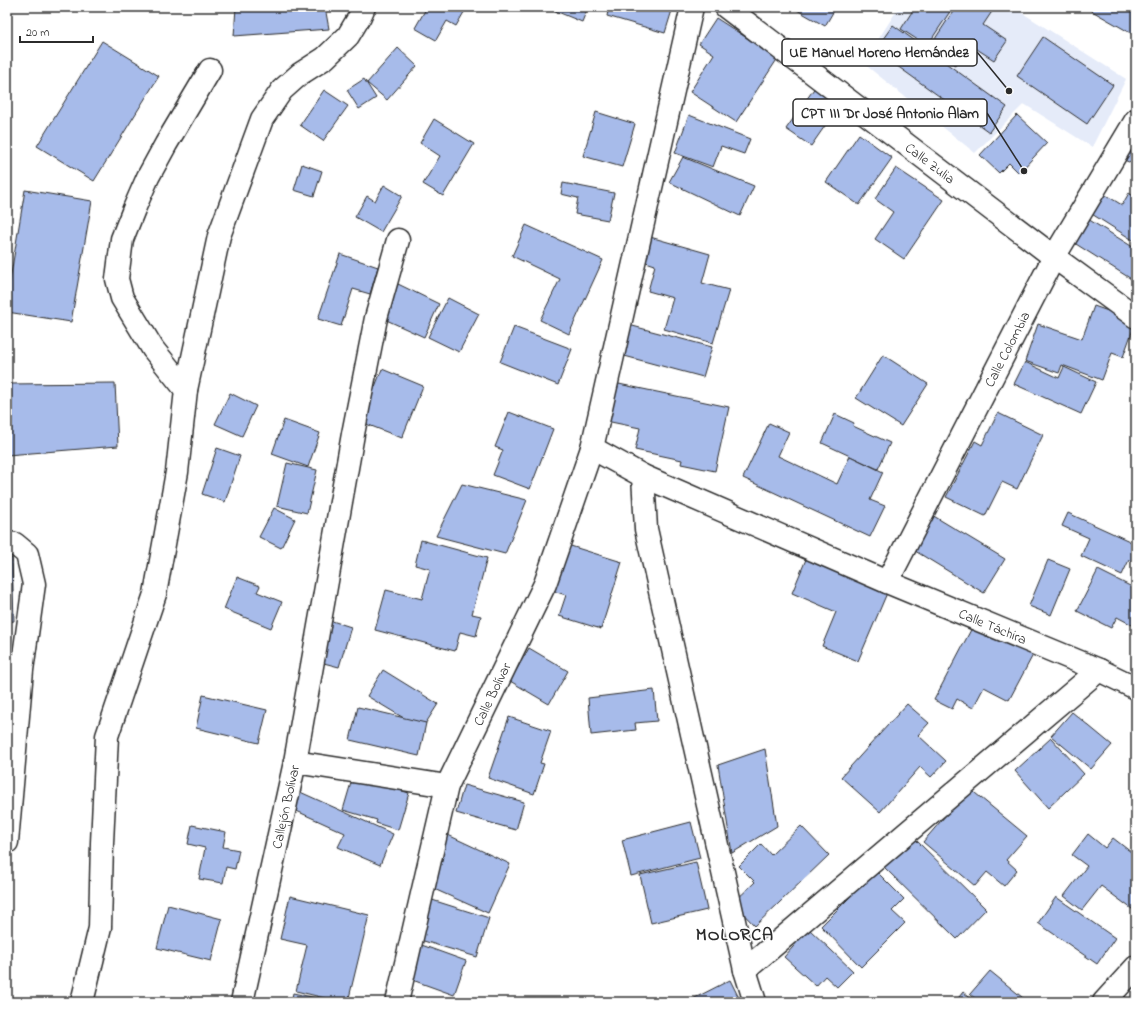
<svg xmlns="http://www.w3.org/2000/svg" width="1143" height="1009" font-family="'Indie Flower',sans-serif">
	<style>
		.built { fill: #e5ebf9 }
		.building { fill: #a7bbea; stroke: #2b2b2b }
		.lines { fill: none; stroke-linecap: round; stroke-linejoin: round }
		.street-casing { stroke: #2b2b2b; stroke-width: 25 }
		.street { stroke: #fff; stroke-width: 22 }
		.labels { text-anchor: middle; stroke-width: 3; stroke-linejoin: round; paint-order: stroke }
		.street-label { font-size: 14px; fill: #2b2b2b; stroke: #fff }
		.district-label { font-size: 18px; font-weight: bold; letter-spacing: 1px; fill: #2b2b2b; stroke: #fff }
		.leader { fill: none; stroke: #2b2b2b; stroke-width: 1.5 }
		.callout-dot { fill: #2b2b2b; stroke: #fff; stroke-width: 1.5 }
		.callout { fill: #fff; stroke: #2b2b2b; stroke-width: 1.5 }
		.callout-label { font-size: 15px; text-anchor: middle; font-weight: bold; fill: #2b2b2b }
	</style>
	<rect width="100%" height="100%" fill="#fff"/>
	<filter id="ink" filterUnits="userSpaceOnUse"><feTurbulence type="fractalNoise" baseFrequency=".025" numOctaves="2"/><feDisplacementMap in="SourceGraphic" scale="8" xChannelSelector="R" yChannelSelector="G"/><feConvolveMatrix kernelMatrix="1 2 1 2 8 2 1 2 1" color-interpolation-filters="sRGB"/></filter>
	<g filter="url(#ink)">
		<polygon class="built" points="899,7 1013,7 1126,79 1092,147 1024,104 975,153 863,63"/>
		<g class="building">
			<polygon points="236,7 325,7 329,29 234,36"/>
			<polygon points="427,7 467,7 456,26 447,21 436,40 415,28"/>
			<polygon points="554,7 588,7 582,22 553,10"/>
			<polygon points="609,7 673,7 665,33 607,16"/>
			<polygon points="798,7 836,7 825,26 797,10"/>
			<polygon points="915,7 953,7 927,46 901,29"/>
			<polygon points="956,7 995,7 983,25 1007,41 994,60 969,44 955,65 929,48"/>
			<polygon points="1085,7 1136,7 1136,36"/>
			<polygon points="716,18 778,58 736,122 690,92 714,54 699,44"/>
			<polygon points="893,25 1007,107 989,132 875,50"/>
			<polygon points="1043,37 1113,85 1087,124 1017,76"/>
			<polygon points="102,41 159,76 94,181 37,146"/>
			<polygon points="398,48 417,66 387,100 367,83"/>
			<polygon points="364,79 376,98 359,109 347,90"/>
			<polygon points="818,83 843,100 811,146 786,129"/>
			<polygon points="324,90 348,106 323,141 300,125"/>
			<polygon points="596,112 635,124 622,167 583,156"/>
			<polygon points="689,115 750,139 744,154 721,146 713,167 675,153"/>
			<polygon points="1017,115 1047,143 1019,173 1009,163 999,173 980,155"/>
			<polygon points="434,119 474,144 443,196 423,184 440,156 420,143"/>
			<polygon points="1136,133 1136,165 1124,160"/>
			<polygon points="859,134 892,158 859,205 826,182"/>
			<polygon points="683,157 754,186 740,216 669,182"/>
			<polygon points="302,164 322,171 314,196 294,190"/>
			<polygon points="896,168 944,200 904,259 875,239 893,212 875,199"/>
			<polygon points="563,183 614,193 608,220 575,214 578,198 561,194"/>
			<polygon points="384,185 402,196 381,232 355,217 367,196 375,201"/>
			<polygon points="25,190 92,201 71,322 7,312 7,298"/>
			<polygon points="1099,191 1122,205 1129,193 1136,198 1136,242 1087,211"/>
			<polygon points="1083,216 1136,249 1136,282 1068,239"/>
			<polygon points="526,225 603,260 569,334 540,320 560,279 512,256"/>
			<polygon points="650,237 710,254 702,283 729,290 713,343 664,329 673,298 648,291 655,265 643,261"/>
			<polygon points="340,254 378,267 370,294 353,289 341,326 318,319"/>
			<polygon points="398,284 439,304 424,337 382,318"/>
			<polygon points="448,298 479,314 459,352 428,337"/>
			<polygon points="1094,306 1136,321 1123,357 1112,353 1102,380 1062,365 1059,373 1025,361 1038,324 1082,339"/>
			<polygon points="625,324 712,347 703,377 617,354"/>
			<polygon points="514,327 572,349 558,385 500,362"/>
			<polygon points="883,355 928,384 901,426 856,398"/>
			<polygon points="1025,362 1059,378 1064,367 1096,382 1081,414 1014,384"/>
			<polygon points="382,369 423,386 402,438 361,422"/>
			<polygon points="115,383 118,446 7,455 7,384"/>
			<polygon points="614,383 729,407 715,471 681,464 682,460 635,450 640,428 606,421"/>
			<polygon points="230,393 256,406 242,436 215,424"/>
			<polygon points="509,412 553,429 530,489 493,475 503,450 495,447"/>
			<polygon points="998,413 1043,435 1017,489 1002,482 985,516 946,497 975,441 982,445"/>
			<polygon points="835,414 854,423 853,426 890,443 878,469 822,443"/>
			<polygon points="284,420 320,433 308,467 272,454"/>
			<polygon points="769,423 789,432 778,456 837,484 850,456 883,472 870,500 885,506 870,537 743,478"/>
			<polygon points="217,448 240,456 225,502 202,494"/>
			<polygon points="287,463 317,470 307,513 277,506"/>
			<polygon points="462,484 527,500 505,554 436,536"/>
			<polygon points="274,508 295,519 281,548 259,537"/>
			<polygon points="927,512 1005,559 984,593 907,546"/>
			<polygon points="1068,513 1136,544 1136,563 1129,560 1122,575 1081,556 1089,538 1062,526"/>
			<polygon points="421,540 487,558 472,614 481,616 476,636 460,632 455,651 375,630 386,590 422,599 430,569 415,565"/>
			<polygon points="561,543 622,562 601,629 559,616 566,595 547,589"/>
			<polygon points="809,552 890,586 858,661 822,646 836,612 792,593"/>
			<polygon points="12,558 14,621 7,622 7,559"/>
			<polygon points="1048,560 1070,569 1051,615 1029,606"/>
			<polygon points="1098,570 1132,587 1135,581 1136,582 1136,627 1117,617 1111,628 1077,611"/>
			<polygon points="237,577 260,586 257,592 282,602 271,628 224,609"/>
			<polygon points="329,620 351,627 339,667 316,661"/>
			<polygon points="974,624 1033,655 1009,700 984,687 973,708 957,699 952,709 934,700"/>
			<polygon points="529,648 568,671 549,704 510,681"/>
			<polygon points="383,670 438,704 422,729 367,696"/>
			<polygon points="654,690 657,721 635,723 636,730 591,735 588,698"/>
			<polygon points="203,695 267,710 259,743 196,728"/>
			<polygon points="907,704 929,723 918,735 946,761 931,777 920,767 880,812 841,777"/>
			<polygon points="358,707 426,723 419,756 350,740"/>
			<polygon points="1072,712 1112,745 1091,769 1051,736"/>
			<polygon points="509,717 551,731 540,763 544,764 534,794 488,778"/>
			<polygon points="1051,738 1084,774 1048,808 1015,771"/>
			<polygon points="765,749 777,826 732,853 718,765"/>
			<polygon points="353,776 409,793 398,830 376,823 377,820 343,810"/>
			<polygon points="464,785 524,802 516,830 456,813"/>
			<polygon points="969,788 1027,836 1006,860 1017,870 1004,886 987,872 975,886 923,842"/>
			<polygon points="298,791 393,834 380,865 338,847 345,833 290,808"/>
			<polygon points="691,822 700,858 631,876 622,840"/>
			<polygon points="192,825 226,832 223,847 239,850 235,869 226,867 223,883 199,879 205,848 188,844"/>
			<polygon points="801,826 829,855 755,926 733,903 755,882 739,866 761,844 771,855"/>
			<polygon points="1088,834 1105,848 1113,838 1136,856 1136,912 1101,886 1082,910 1064,896 1087,866 1072,855"/>
			<polygon points="448,835 510,864 488,913 425,885"/>
			<polygon points="913,837 986,909 957,939 884,867"/>
			<polygon points="696,862 707,910 651,923 640,875"/>
			<polygon points="876,871 904,899 892,911 905,923 861,967 821,926"/>
			<polygon points="290,896 369,915 348,1002 341,1002 296,991 307,945 280,939"/>
			<polygon points="1056,897 1115,938 1097,964 1038,923"/>
			<polygon points="429,899 489,918 477,957 417,939"/>
			<polygon points="168,905 222,919 211,961 157,948"/>
			<polygon points="809,929 853,971 837,987 825,976 816,986 784,957"/>
			<polygon points="416,943 466,961 454,995 404,977"/>
			<polygon points="990,971 1028,1002 979,1002 970,994"/>
			<polygon points="730,980 741,1002 687,1002"/>
			<polygon points="963,992 975,1002 955,1002"/>
			<polygon points="293,993 335,1002 291,1002"/>
		</g>
		<g class="lines">
			<g class="street-casing">
				<g id="street">
					<path id="s1" d="M726,7l328,250 82,60"/>
					<polyline points="186,390 153,349 122,298 117,279 122,239 134,209 148,177 166,144 210,70"/>
					<polyline points="592,448 692,7"/>
					<polyline points="643,476 646,529 745,970 755,1002"/>
					<polyline points="7,543 15,544 27,554 34,584 22,670 7,842"/>
					<path id="s2" d="M887,582l167,-325 82,-137"/>
					<polyline points="295,762 353,434 376,318 398,240"/>
					<polyline points="745,970 1099,670"/>
					<polyline points="82,1002 100,928 102,843 107,736 155,594 177,472 186,390 219,236 262,119 282,90 300,74 325,58 348,36 360,16 364,7"/>
					<path id="s3" d="M242,1002l53,-240 152,24"/>
					<path id="s4" d="M397,1002l50,-216 98,-202 47,-136 51,28 244,106 212,88 37,18"/>
					<polyline points="1104,1002 1136,967"/>
				</g>
			</g>
			<use href="#street" class="street"/>
		</g>
	</g>
	<g class="labels">
		<g class="street-label">
			<text dy="5" stroke="none"><textPath href="#s1" startOffset="257">Calle Zulia</textPath></text>
			<text dy="5" stroke="none"><textPath href="#s2" startOffset="262">Calle Colombia</textPath></text>
			<text dy="5" stroke="none"><textPath href="#s4" startOffset="1029">Calle Táchira</textPath></text>
			<text dy="5" stroke="none"><textPath href="#s4" startOffset="324">Calle Bolívar</textPath></text>
			<text dy="5" stroke="none"><textPath href="#s3" startOffset="200">Callejón Bolívar</textPath></text>
		</g>
		<g class="district-label">
			<text x="735" y="940">MOLORCA</text>
		</g>
	</g>
	<path class="leader" d="M1009 91L977 52M1024 171L987 113"/>
	<g class="callout-dot">
		<circle cx="1009" cy="91" r="4"/>
		<circle cx="1024" cy="171" r="4"/>
	</g>
	<g class="callout">
		<rect x="782" y="39" width="195" height="27" rx="4"/>
		<rect x="793" y="99" width="194" height="27" rx="4"/>
	</g>
	<g class="callout-label">
		<text x="879" y="57">UE Manuel Moreno Hernández</text>
		<text x="890" y="118">CPT III Dr José Antonio Alam</text>
	</g>
	<rect width="1143" height="1009" fill="none" stroke="#fff" stroke-width="24"/>
	<rect x="12" y="12" width="1119" height="985" fill="none" stroke="#2b2b2b" stroke-width="1.5" filter="url(#ink)"/>
	<path d="M20 36v6h73v-6" fill="none" stroke="#2b2b2b" stroke-width="2"/>
	<text x="26" y="36" font-size="12" fill="#2b2b2b" stroke="#ffffff" stroke-width="3" paint-order="stroke">20 m</text>
</svg>
